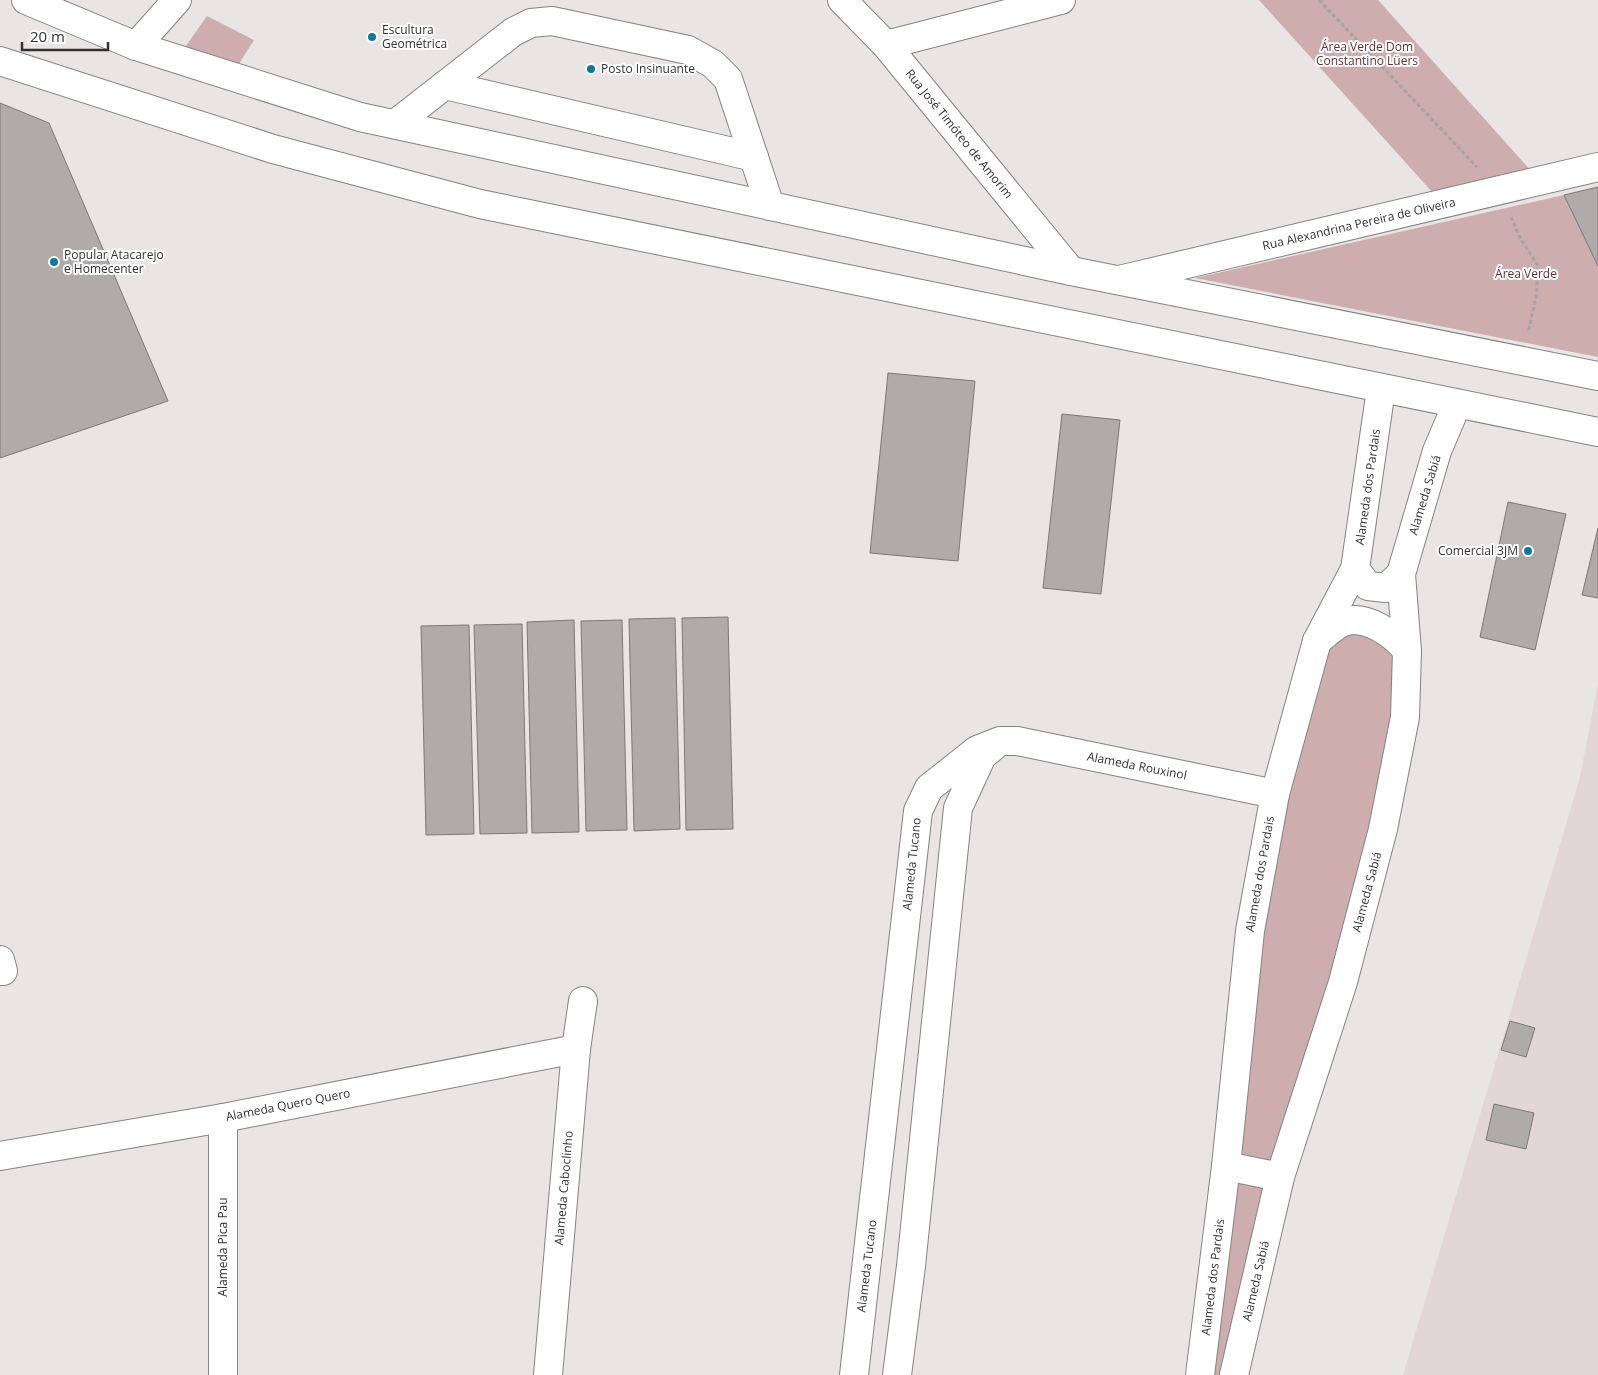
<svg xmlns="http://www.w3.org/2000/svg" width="1598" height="1375" font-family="'Open Sans',sans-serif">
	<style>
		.built { fill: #e3d6d6 }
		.green { fill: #cdadae }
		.building { fill: #afabab; stroke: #7c7878 }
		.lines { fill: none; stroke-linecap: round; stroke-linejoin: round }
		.minor-casing { stroke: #868282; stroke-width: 30 }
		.highway-casing { stroke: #868282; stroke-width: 30 }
		.path { stroke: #a6a3a3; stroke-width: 3; stroke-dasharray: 4 2.5; stroke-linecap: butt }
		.minor { stroke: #fff; stroke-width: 28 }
		.highway { stroke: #fff; stroke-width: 28 }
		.poi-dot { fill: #0e78a3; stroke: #fff; stroke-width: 2 }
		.labels { text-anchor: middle; stroke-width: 4; stroke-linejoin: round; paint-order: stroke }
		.poi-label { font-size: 12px; fill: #333232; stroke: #fff; text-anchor: start }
		.park-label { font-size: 12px; fill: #682e33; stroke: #fff }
		.street-label { font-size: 12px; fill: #333232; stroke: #fff }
	</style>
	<rect width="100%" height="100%" fill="#eae5e5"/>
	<polygon class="built" points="1598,683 1598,1375 1403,1375 1580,777"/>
	<g class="green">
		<polygon points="1259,0 1378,0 1532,172 1434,194"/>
		<polygon points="207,16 254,40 235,70 183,50"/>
		<polygon points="1564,195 1598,266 1598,357 1195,278"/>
		<polygon points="1343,622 1399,641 1405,717 1234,1375 1200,1375 1250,931 1317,641"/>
	</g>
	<g class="building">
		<polygon points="0,103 49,123 168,401 0,458"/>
		<polygon points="1598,187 1598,266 1564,195"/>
		<polygon points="888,373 975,381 958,561 870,553"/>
		<polygon points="1062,414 1120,420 1101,594 1043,588"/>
		<polygon points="1508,502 1566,514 1535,650 1480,637"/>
		<polygon points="1598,528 1598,598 1582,595"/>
		<polygon points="728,617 733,829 686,830 682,618"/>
		<polygon points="675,618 680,829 634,831 629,619"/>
		<polygon points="574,620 579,832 532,833 527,622"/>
		<polygon points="622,620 627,830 586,831 581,621"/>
		<polygon points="522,624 527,833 480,834 474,625"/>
		<polygon points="469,625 474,834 426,835 421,626"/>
		<polygon points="1510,1021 1535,1028 1526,1057 1501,1050"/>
		<polygon points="1494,1104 1534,1113 1526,1149 1486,1140"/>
	</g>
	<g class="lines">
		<g class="minor-casing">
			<g id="minor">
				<polyline points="842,0 886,45 1071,271"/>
				<polyline points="886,45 1061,0"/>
				<polyline points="136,46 177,0"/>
				<polyline points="445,85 754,157"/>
				<polyline points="395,124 513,32 531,23 552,21 688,50 713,64 728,79 770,206"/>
				<polyline points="1119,280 1598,167"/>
				<polyline points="1355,569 1368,586 1386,588 1401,574"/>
				<path d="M1317,641c8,-6 17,-15 26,-19 23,-8 51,12 64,29"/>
				<polyline points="0,960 3,971"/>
				<polyline points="223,1118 223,1375"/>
				<polyline points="0,1156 223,1118 576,1049"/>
				<polyline points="1226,1166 1280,1177"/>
				<polyline points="548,1375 576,1049 583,1001"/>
				<polyline points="854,1375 918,811 929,788 977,750 1000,741 1017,741 1275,794"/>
				<polyline points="897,1375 911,1266 958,808 982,756 993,747"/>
				<polyline points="1200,1375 1226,1166 1250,931 1275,794 1317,641 1355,569 1381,389"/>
				<polyline points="1234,1375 1280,1177 1343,982 1383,829 1405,717 1407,651 1401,574 1437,451 1457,404"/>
			</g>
		</g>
		<g class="highway-casing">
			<g id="highway">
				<polyline points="26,0 136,46 360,117 1071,271 1598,376"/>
				<polyline points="0,61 273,149 480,204 1598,432"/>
			</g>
		</g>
		<g class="path">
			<polyline points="1319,0 1477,167"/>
			<polyline points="1511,217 1520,238 1537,264 1537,293 1528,333"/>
		</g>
		<use href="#minor" class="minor"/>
		<use href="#highway" class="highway"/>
	</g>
	<g class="poi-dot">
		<circle cx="372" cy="37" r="5"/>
		<circle cx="591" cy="69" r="5"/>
		<circle cx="54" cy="262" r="5"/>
		<circle cx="1528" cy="551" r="5"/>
	</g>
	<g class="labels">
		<g class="poi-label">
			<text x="382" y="34">Escultura<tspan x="382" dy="14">Geométrica</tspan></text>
			<text x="601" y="73">Posto Insinuante</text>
			<text x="64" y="259">Popular Atacarejo<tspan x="64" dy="14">e Homecenter</tspan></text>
			<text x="1518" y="555" text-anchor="end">Comercial 3JM</text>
		</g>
		<g class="park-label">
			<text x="1367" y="51">Área Verde Dom<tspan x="1367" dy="14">Constantino Lüers</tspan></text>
			<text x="1526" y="278">Área Verde</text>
		</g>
		<g class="street-label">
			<text transform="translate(959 134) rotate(51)" y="4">Rua José Timóteo de Amorim</text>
			<text transform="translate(1359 224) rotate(-13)" y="4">Rua Alexandrina Pereira de Oliveira</text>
			<text transform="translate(1368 487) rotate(-82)" y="4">Alameda dos Pardais</text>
			<text transform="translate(1425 495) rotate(-73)" y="4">Alameda Sabiá</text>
			<text transform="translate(1137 766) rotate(11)" y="4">Alameda Rouxinol</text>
			<text transform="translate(912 864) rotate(-84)" y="4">Alameda Tucano</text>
			<text transform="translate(1260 874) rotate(-80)" y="4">Alameda dos Pardais</text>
			<text transform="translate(1367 892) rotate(-75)" y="4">Alameda Sabiá</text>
			<text transform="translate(288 1105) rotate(-11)" y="4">Alameda Quero Quero</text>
			<text transform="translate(564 1188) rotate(-85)" y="4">Alameda Caboclinho</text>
			<text transform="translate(223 1247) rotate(-90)" y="4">Alameda Pica Pau</text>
			<text transform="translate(867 1266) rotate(-83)" y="4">Alameda Tucano</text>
			<text transform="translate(1213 1277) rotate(-83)" y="4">Alameda dos Pardais</text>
			<text transform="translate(1256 1281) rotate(-77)" y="4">Alameda Sabiá</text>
		</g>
	</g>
	<path d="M22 42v8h86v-8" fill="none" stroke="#333232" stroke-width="2.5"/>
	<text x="30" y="42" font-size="15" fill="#333232" stroke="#ffffff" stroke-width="4" paint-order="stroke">20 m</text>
</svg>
